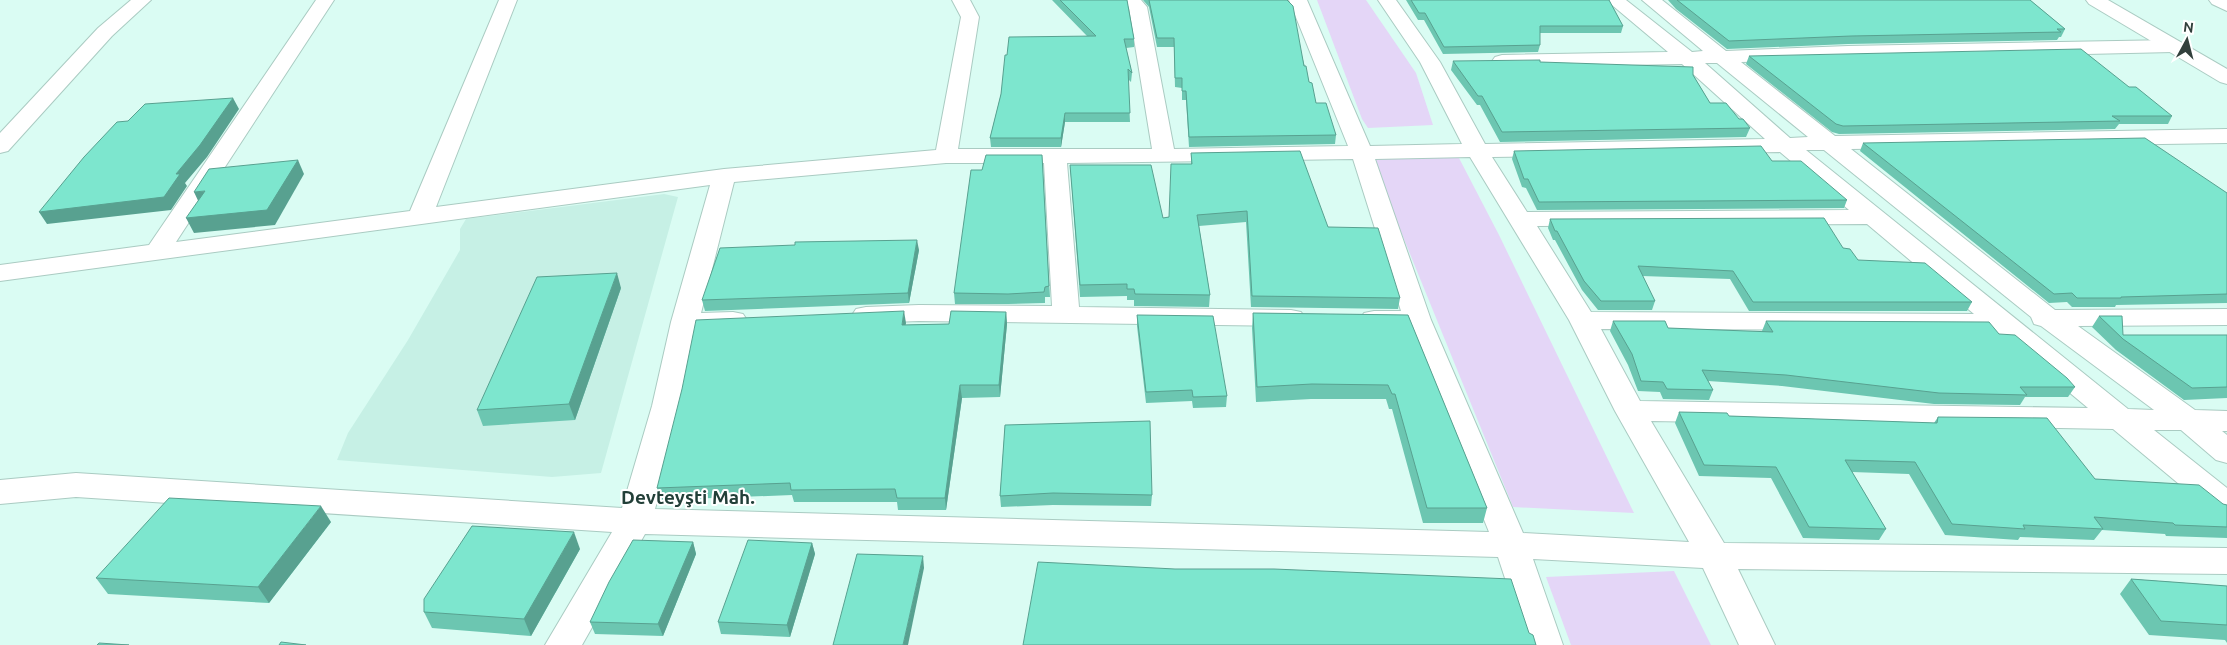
<svg xmlns="http://www.w3.org/2000/svg" width="2227" height="645" font-family="Ubuntu,sans-serif">
	<style>
		.built { fill: #c6f0e5 }
		.green { fill: #e4d6f7 }
		.lines { fill: none; stroke-linecap: round; stroke-linejoin: round }
		.minor-casing { stroke: #aacbc2; stroke-width: 2 }
		.major-casing { stroke: #aacbc2; stroke-width: 2 }
		.minor { fill: #fff; fill-rule: evenodd }
		.major { fill: #fff; fill-rule: evenodd }
		.wall { fill: #6cc6b1 }
		.shaded-wall { fill: #58a190 }
		.building { fill: #7de6ce; stroke: #58a190 }
		.labels { text-anchor: middle; stroke-width: 4; stroke-linejoin: round; paint-order: stroke }
		.district-label { font-size: 19px; font-weight: bold; fill: #223f38; stroke: #fff }
	</style>
	<rect width="100%" height="100%" fill="#dafcf3"/>
	<polygon class="built" points="664,194 678,197 601,473 552,477 337,460 348,433 408,340 460,250 460,229 466,219"/>
	<g class="green">
		<polygon points="1317,0 1366,0 1416,73 1433,125 1368,128 1362,119"/>
		<polygon points="1392,156 1459,158 1499,235 1634,513 1513,507 1373,163 1375,157"/>
		<polygon points="1674,571 1711,645 1571,645 1546,577"/>
	</g>
	<g class="lines">
		<g class="minor-casing">
			<g id="minor">
				<polygon points="131,0 151,0 112,36 8,151 0,153 0,133 98,28"/>
				<path d="M316,0h18l-158,242 234,-31 89,-211h18l-81,207 288,-38 212,-19 25,-133 -9,-17h18l9,17 -21,132h194l-23,-141 -7,-8h19l6,7 27,142 174,-3 -59,-146h18l63,146 92,-2 -42,-82 -42,-62h18l44,62 45,82 280,-5 -83,-75 -180,3 -7,-2 -3,-4 3,-4 7,-2 166,-3 -62,-52h20l66,52 11,-1 -61,-51h20l64,51 122,-5 325,-6 7,2 3,4 -3,4 -7,2 -432,10 94,74 392,-7v14l-376,6 204,161 172,-1v16l-149,1 117,84 32,1v20h-5l5,4v28l-11,-3 -35,-30h-27l73,58v30l-12,-4 -102,-85 -462,-8 73,122 503,5v26l-489,-5 37,76h-36l-36,-77 -170,-9 30,86h-36l-29,-88 -853,-23 -63,111h-37l67,-113 -536,-35 -76,7v-24l76,-7 546,35 30,-102 19,-84 39,-137 -710,96v-16l149,-20zM1705,63h12l91,74 -18,1zM1806,150h18l207,167 3,7 7,2 113,84 -26,-1zM1780,152l69,58 -322,2 -35,-55zM1470,157l99,163 46,91 74,131 -166,-9 -92,-213 -56,-161zM1353,159l48,152h-27l-10,2 -4,6 4,6 10,2 33,1 82,204 -834,-23 27,-103 15,-76 36,-2 10,-2 4,-6 -4,-6 -10,-2 -32,1 33,-131 212,-19h98l8,143 -133,-1 -53,2 -10,2 -4,6 4,6 10,2 53,-2 372,5 10,-2 4,-6 -4,-6 -10,-2 -212,-3 -12,-144zM1867,224l107,90 -383,-2 -54,-86zM1986,323l102,85 -448,-7 -39,-72 372,1 10,-2z"/>
				<polygon points="2209,0 2227,0 2227,11 2212,4"/>
			</g>
		</g>
		<g class="major-casing">
			<polygon id="major" points="2086,0 2108,0 2227,69 2227,84 2220,82 2089,4"/>
		</g>
		<use href="#minor" class="minor"/>
		<use href="#major" class="major"/>
	</g>
	<g class="wall">
		<polygon points="1052,0 1127,0 1134,39 1134,47 1126,48 1132,73 1131,82 1128,79 1130,122 1065,122 1061,147 991,147 990,138 1001,94 1007,55 1087,36"/>
		<polygon points="1143,0 1287,0 1309,82 1316,103 1336,135 1335,144 1189,147 1186,100 1182,100 1182,88 1175,87 1174,47 1157,47 1149,7"/>
		<polygon points="1406,0 1609,0 1623,26 1621,33 1540,33 1540,45 1538,52 1443,54 1424,20 1418,20"/>
		<polygon points="1668,0 2030,0 2065,29 2061,37 2059,37 2057,40 1848,44 1727,49 1676,9"/>
		<polygon points="1749,56 2129,87 2172,116 2168,124 2119,124 2115,129 1839,134 1832,132 1746,64"/>
		<polygon points="1453,61 1540,62 1693,75 1710,103 1739,119 1750,128 1746,137 1500,142 1480,105 1477,105 1451,70"/>
		<polygon points="1863,143 2227,193 2227,303 2116,305 2115,307 2072,307 2067,302 2049,303 1860,151"/>
		<polygon points="1514,151 1772,161 1847,200 1844,208 1537,210 1526,188 1522,187 1512,159"/>
		<polygon points="1191,153 1328,227 1400,298 1398,309 1251,307 1246,222 1199,226 1210,295 1209,307 1134,306 1134,300 1127,300 1127,296 1080,297 1070,165 1163,218 1169,217 1191,164"/>
		<polygon points="1042,155 1050,297 1045,297 1045,303 1008,304 955,304 954,293 982,170"/>
		<polygon points="1550,219 1843,248 1858,260 1972,302 1967,311 1749,311 1730,279 1642,276 1655,301 1652,310 1598,310 1582,290 1555,240 1553,240 1548,228"/>
		<polygon points="919,250 909,303 705,311 702,300"/>
		<polygon points="621,288 575,420 483,426 477,410"/>
		<polygon points="1006,312 1007,324 1000,397 962,398 946,510 898,510 897,502 794,502 792,495 661,500 657,488 906,323 905,325 949,324"/>
		<polygon points="1253,313 1408,315 1487,508 1483,523 1423,523 1392,409 1389,409 1386,399 1311,399 1256,402 1252,328"/>
		<polygon points="1137,315 1227,396 1226,407 1193,408 1192,401 1146,403 1137,326"/>
		<polygon points="2099,316 2123,335 2227,335 2227,398 2184,400 2116,350 2092,327"/>
		<polygon points="1613,321 1668,328 1762,332 1762,331 1766,321 1999,334 2075,387 2068,397 2025,397 2020,405 1934,404 1782,386 1708,381 1713,390 1709,400 1663,399 1660,392 1638,391 1628,365 1610,331"/>
		<polygon points="1679,412 1729,416 1934,423 1938,417 2095,479 2227,505 2227,538 2166,536 2165,534 2102,530 2094,540 2020,537 2018,540 1945,535 1909,474 1852,472 1886,529 1879,540 1803,538 1771,478 1699,476 1675,423"/>
		<polygon points="1005,425 1152,495 1151,506 1053,505 1001,507 1000,496"/>
		<polygon points="331,522 269,603 108,594 96,578"/>
		<polygon points="693,542 696,554 663,636 595,634 590,622"/>
		<polygon points="812,543 815,554 790,637 721,634 718,622"/>
		<polygon points="580,549 531,636 432,628 424,612"/>
		<polygon points="2131,579 2227,586 2227,643 2225,640 2149,635 2120,594"/>
	</g>
	<g class="shaded-wall">
		<polygon points="233,98 239,109 207,157 185,183 187,186 171,210 47,224 39,212 176,174"/>
		<polygon points="1065,113 1065,122 1061,147 1061,138"/>
		<polygon points="298,160 304,174 275,225 194,233 186,218"/>
		<polygon points="205,191 201,207 194,192"/>
		<polygon points="917,240 919,250 909,303 908,293"/>
		<polygon points="617,273 621,288 575,420 569,404"/>
		<polygon points="904,311 906,323 903,337 902,325"/>
		<polygon points="1006,312 1007,324 1000,397 999,385"/>
		<polygon points="960,385 962,398 946,510 945,498"/>
		<polygon points="321,506 331,522 269,603 258,587"/>
		<polygon points="574,532 580,549 531,636 524,619"/>
		<polygon points="693,542 696,554 663,636 658,624"/>
		<polygon points="812,543 815,554 790,637 787,625"/>
		<polygon points="923,556 924,568 908,645 903,645"/>
	</g>
	<g class="building">
		<polygon points="1060,0 1127,0 1134,39 1124,39 1132,73 1128,69 1130,113 1065,113 1061,138 990,138 1001,94 1005,55 1007,55 1009,37 1096,36"/>
		<polygon points="1149,0 1287,0 1293,6 1304,66 1306,66 1309,82 1312,83 1316,103 1326,103 1336,135 1189,137 1186,91 1182,91 1182,78 1175,78 1174,38 1157,38"/>
		<polygon points="1411,0 1609,0 1623,26 1540,26 1540,45 1444,47 1425,13 1419,13"/>
		<polygon points="1677,0 2030,0 2065,29 2057,29 2061,32 1851,36 1729,41"/>
		<polygon points="2081,49 2129,87 2136,87 2172,116 2112,116 2120,121 1843,126 1836,124 1749,56"/>
		<polygon points="1540,60 1540,62 1693,67 1693,75 1710,103 1726,103 1739,119 1743,119 1750,128 1502,132 1482,96 1478,96 1453,61"/>
		<polygon points="233,98 200,145 176,174 180,174 164,197 39,212 84,157 117,122 128,121 145,104"/>
		<polygon points="2145,138 2227,193 2227,294 2121,297 2121,298 2077,298 2072,293 2054,294 1863,143"/>
		<polygon points="1761,146 1772,161 1801,161 1847,200 1539,202 1528,179 1524,179 1514,151"/>
		<polygon points="1300,151 1328,227 1378,228 1400,298 1252,296 1247,211 1197,215 1210,295 1135,294 1134,289 1127,289 1127,284 1080,285 1070,165 1151,165 1163,218 1169,217 1171,164 1192,164 1191,153"/>
		<polygon points="986,155 1042,155 1049,286 1045,287 1044,292 1008,294 954,293 971,170 982,170"/>
		<polygon points="298,160 267,210 186,218 205,191 194,192 209,169"/>
		<polygon points="1824,218 1843,248 1850,249 1858,260 1925,263 1972,302 1753,302 1733,271 1638,266 1655,301 1601,301 1584,281 1557,231 1555,231 1550,219"/>
		<polygon points="917,240 908,293 702,300 720,248 795,245 795,242"/>
		<polygon points="617,273 569,404 477,410 537,277"/>
		<polygon points="904,311 902,325 949,324 951,311 1006,312 999,385 960,385 945,498 897,498 895,489 791,490 790,483 657,488 682,389 696,320"/>
		<polygon points="1253,313 1408,315 1487,508 1427,508 1395,394 1392,394 1388,385 1312,384 1257,387"/>
		<polygon points="1137,315 1213,316 1227,396 1193,397 1192,390 1146,392"/>
		<polygon points="2099,316 2122,316 2123,335 2227,335 2227,387 2192,388 2123,339"/>
		<polygon points="1613,321 1665,321 1668,328 1773,332 1766,321 1989,322 1999,334 2015,335 2067,378 2075,387 2020,387 2027,395 1939,393 1786,375 1702,370 1713,390 1667,389 1663,382 1641,381 1632,354"/>
		<polygon points="1679,412 1727,413 1729,416 1937,423 1938,417 2047,418 2095,479 2199,485 2223,504 2227,505 2227,527 2175,525 2173,523 2094,517 2103,529 2023,525 2025,529 1952,524 1915,462 1845,460 1886,529 1809,527 1776,467 1704,465"/>
		<polygon points="1150,421 1152,495 1053,493 1000,496 1005,425"/>
		<polygon points="169,498 321,506 258,587 96,578"/>
		<polygon points="472,526 574,532 524,619 424,612 424,599"/>
		<polygon points="633,540 693,542 658,624 590,622 609,582"/>
		<polygon points="748,540 812,543 787,625 718,622"/>
		<polygon points="857,554 923,556 903,645 833,645"/>
		<polygon points="1038,562 1175,569 1274,569 1511,579 1529,633 1533,635 1536,645 1023,645"/>
		<polygon points="2131,579 2227,586 2227,625 2161,621"/>
		<polygon points="281,642 306,645 279,645"/>
		<polygon points="99,643 129,645 97,645"/>
	</g>
	<g class="labels">
		<g class="district-label">
			<text x="688" y="504">Devteyşti Mah.</text>
		</g>
	</g>
	<g transform="translate(2187 40) rotate(7)" stroke="#ffffff" stroke-width="4" paint-order="stroke">
	<path d="M0-4L9 19L0 12L-9 19Z" fill="#32403c"/>
	<text y="-8" font-size="14" font-weight="bold" text-anchor="middle" fill="#32403c">N</text>
	</g>
</svg>
